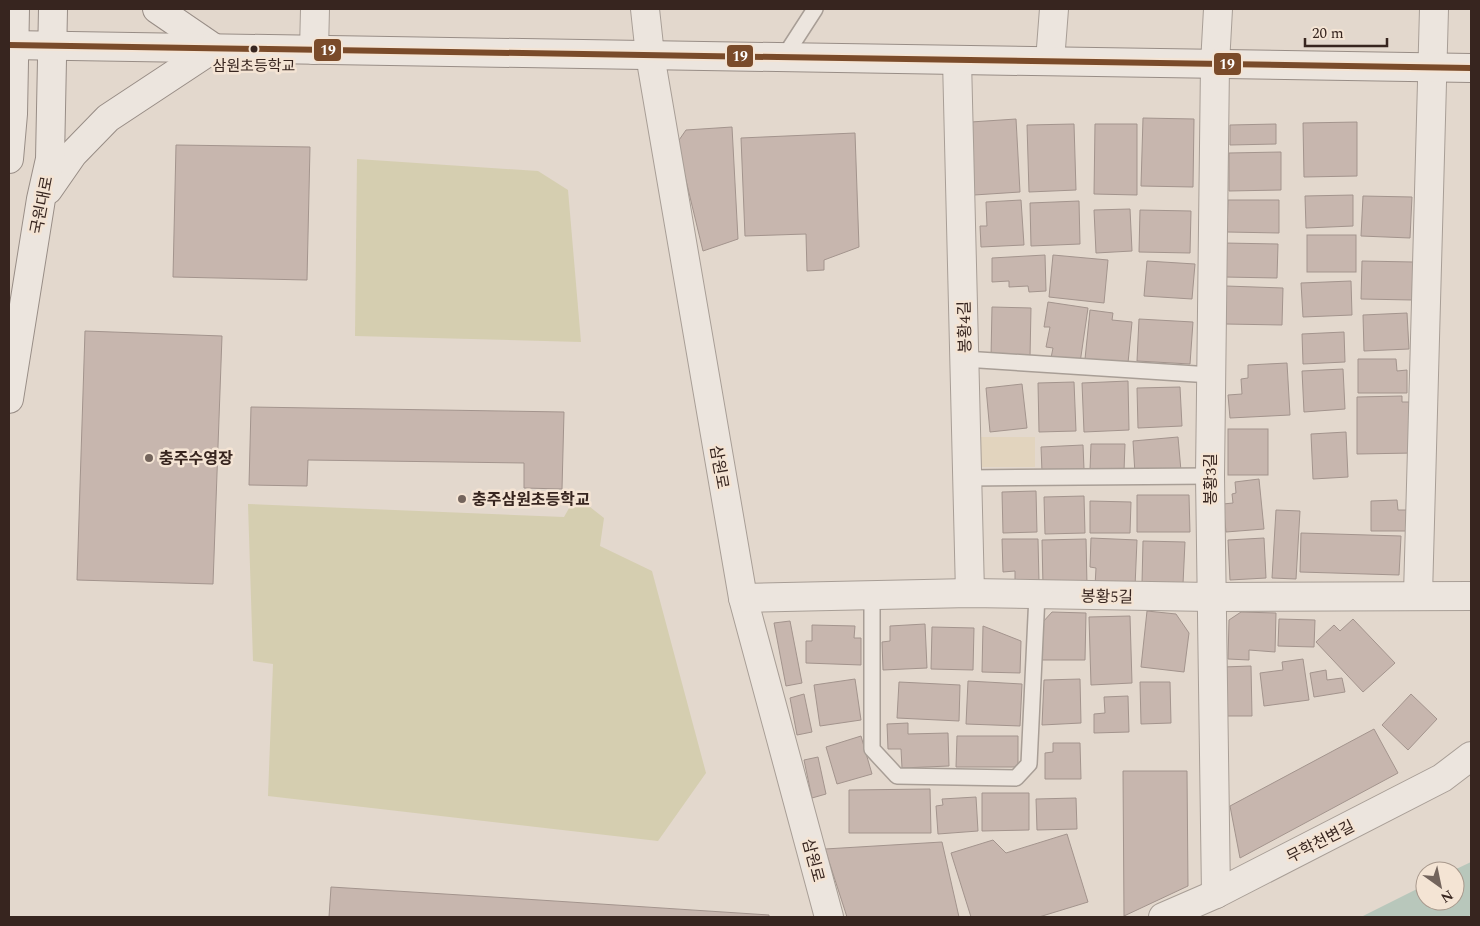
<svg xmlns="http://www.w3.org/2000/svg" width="1480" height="926" font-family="Spectral,'Noto Sans KR',serif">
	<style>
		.farmland { fill: #e2d4be }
		.green { fill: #d5ceb0 }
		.water { fill: #b8c7bb }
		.building { fill: #c7b6ae; stroke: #a3948d }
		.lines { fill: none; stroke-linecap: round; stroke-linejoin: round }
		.lane-casing { stroke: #a89e96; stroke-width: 18 }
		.street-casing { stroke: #a89e96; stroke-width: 30 }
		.secondary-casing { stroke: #988d86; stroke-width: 30 }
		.lane { stroke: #ece5de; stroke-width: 15 }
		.street { stroke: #ece5de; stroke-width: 28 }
		.secondary { stroke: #ece5de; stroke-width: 28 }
		.bus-1-casing { stroke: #f4e4d4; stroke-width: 10 }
		.bus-1 { stroke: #7a4b2a; stroke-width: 6 }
		.bus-dot { fill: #37251f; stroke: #f4e4d4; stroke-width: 2 }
		.poi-dot { fill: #73645c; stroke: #f4e4d4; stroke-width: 2 }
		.labels { text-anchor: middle; stroke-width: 5; stroke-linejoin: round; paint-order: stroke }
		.bus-label { font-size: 15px; fill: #37251f; stroke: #f4e4d4 }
		.street-label { font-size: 16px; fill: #37251f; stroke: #f4e4d4 }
		.poi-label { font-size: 16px; font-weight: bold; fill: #37251f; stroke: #f4e4d4; text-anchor: start }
		.line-badge { stroke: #f4e4d4; stroke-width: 2 }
		.badge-label { font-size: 14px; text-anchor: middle; font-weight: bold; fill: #fff }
	</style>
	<rect width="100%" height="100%" fill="#e3d8cd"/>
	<rect class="farmland" x="980" y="437" width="55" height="30"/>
	<g class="green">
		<polygon points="357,159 538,171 568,190 581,342 355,336"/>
		<polygon points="576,496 604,518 600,546 652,571 706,773 658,841 268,796 273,664 253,661 248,504 564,517"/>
	</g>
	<polygon class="water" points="1471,862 1471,915 1467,917 1361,917 1425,885 1425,901 1455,901 1455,871 1452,871"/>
	<g class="building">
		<polygon points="1143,118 1194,119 1193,187 1141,186"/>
		<polygon points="1016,119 1020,192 974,195 971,122"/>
		<polygon points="1357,122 1357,176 1304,177 1303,123"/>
		<polygon points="1074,124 1076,190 1029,192 1027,125"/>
		<polygon points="1095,124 1137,124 1137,195 1094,194"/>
		<polygon points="1276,124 1276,144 1230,145 1230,125"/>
		<polygon points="732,127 738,239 703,251 677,143 686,130"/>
		<polygon points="855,133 859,247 824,260 824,270 807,271 806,234 745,236 741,138"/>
		<polygon points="176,145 310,147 307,280 173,277"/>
		<polygon points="1281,152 1281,190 1229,191 1229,153"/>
		<polygon points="1353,195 1353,226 1306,228 1305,196"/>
		<polygon points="1363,196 1412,197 1410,238 1361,236"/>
		<polygon points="1021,200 1024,245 981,247 980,226 987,226 986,202"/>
		<polygon points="1228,200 1279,200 1279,233 1227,232"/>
		<polygon points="1079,201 1080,244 1031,246 1030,203"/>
		<polygon points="1130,209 1132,251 1096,253 1094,210"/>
		<polygon points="1140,210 1191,211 1190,253 1139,252"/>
		<rect x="1307" y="235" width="49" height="37"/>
		<polygon points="1224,243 1278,244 1277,278 1224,277"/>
		<polygon points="1045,255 1046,291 1029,292 1028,286 1009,287 1009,281 992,282 992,258"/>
		<polygon points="1053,255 1108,260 1104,303 1049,297"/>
		<polygon points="1147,261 1195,264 1192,299 1144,296"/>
		<polygon points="1362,261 1413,262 1412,300 1361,299"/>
		<polygon points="1351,281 1352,315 1303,317 1301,283"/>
		<polygon points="1226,286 1283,288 1282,325 1225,324"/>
		<polygon points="1048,302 1088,308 1080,363 1051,358 1053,348 1046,347 1050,327 1044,327"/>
		<polygon points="992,307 1031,308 1030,357 991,357"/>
		<polygon points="1090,310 1113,313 1112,320 1132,322 1128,363 1085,359"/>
		<polygon points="1407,313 1409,349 1364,351 1363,315"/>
		<polygon points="1139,319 1193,322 1190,364 1137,361"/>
		<polygon points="85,331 222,336 213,584 77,580"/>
		<polygon points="1344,332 1345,362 1303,364 1302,334"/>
		<polygon points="1358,359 1396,359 1397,371 1407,370 1407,393 1358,393"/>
		<polygon points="1287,363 1290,415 1230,418 1228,395 1242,394 1241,379 1248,378 1248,365"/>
		<polygon points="1343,369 1345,409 1304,412 1302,371"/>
		<polygon points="1128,381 1129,430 1084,432 1082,383"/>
		<polygon points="1074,382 1076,431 1039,432 1038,383"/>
		<polygon points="1022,384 1027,428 990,432 986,388"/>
		<polygon points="1180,387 1182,426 1138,428 1137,388"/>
		<polygon points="1402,396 1402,402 1412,402 1413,453 1357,454 1357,397"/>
		<polygon points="251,407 564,412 562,489 524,488 524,463 308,460 307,486 249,485"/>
		<rect x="1228" y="429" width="40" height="46"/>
		<polygon points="1346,432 1348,477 1313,479 1311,434"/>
		<polygon points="1178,437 1181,471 1135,474 1133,441"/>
		<polygon points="1091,444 1125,444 1124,471 1090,470"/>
		<polygon points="1083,445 1084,469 1042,472 1041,447"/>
		<polygon points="1259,479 1264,529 1226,532 1223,504 1233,503 1232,494 1236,493 1235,482"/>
		<polygon points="1036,491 1037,532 1003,533 1002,492"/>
		<polygon points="1137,495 1189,495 1190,532 1137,532"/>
		<polygon points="1084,496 1085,533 1045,534 1044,497"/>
		<polygon points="1397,500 1398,510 1409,510 1409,531 1371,531 1371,501"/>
		<polygon points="1090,501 1131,502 1130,533 1090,533"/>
		<polygon points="1276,510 1300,511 1296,579 1272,578"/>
		<polygon points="1301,533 1401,536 1399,575 1300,572"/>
		<polygon points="1091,538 1137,540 1135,587 1095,586 1096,568 1090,567"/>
		<polygon points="1264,538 1266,578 1230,580 1228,540"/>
		<polygon points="1002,539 1038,539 1039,582 1015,583 1015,571 1003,572"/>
		<polygon points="1086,539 1087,585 1043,586 1042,540"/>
		<polygon points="1143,541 1185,542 1183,584 1142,583"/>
		<polygon points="1147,611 1176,614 1189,633 1184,672 1141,667"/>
		<polygon points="1052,612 1086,613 1085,660 1041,660 1042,623"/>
		<polygon points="1241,612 1276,613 1275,652 1249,650 1249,660 1228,659 1229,620"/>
		<polygon points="1130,616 1132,683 1091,685 1089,617"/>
		<polygon points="1279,619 1315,620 1314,647 1278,646"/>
		<polygon points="1353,619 1395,663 1363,692 1316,642 1334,625 1340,631"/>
		<polygon points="790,621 802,683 786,686 774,623"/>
		<polygon points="925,624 927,668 883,670 882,642 890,641 890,626"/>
		<polygon points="812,625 855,626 854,638 861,638 861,665 806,663 806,641 812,641"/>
		<polygon points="983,626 1021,641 1020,673 982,672"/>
		<polygon points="932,627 974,628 973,670 931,669"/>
		<polygon points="1303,659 1309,700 1264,706 1260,673 1283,670 1282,662"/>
		<polygon points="1251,666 1252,716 1224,716 1223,667"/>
		<polygon points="1326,670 1327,680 1342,678 1345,692 1314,697 1310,673"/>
		<polygon points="855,679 861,720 820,726 814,685"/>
		<polygon points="1080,679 1081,723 1042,725 1044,680"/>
		<polygon points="968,681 1022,684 1020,726 966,724"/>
		<polygon points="899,682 960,685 959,721 897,718"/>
		<polygon points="1140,682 1170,682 1171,723 1141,724"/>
		<polygon points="804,694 812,732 797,735 790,698"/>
		<polygon points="1411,694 1437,719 1408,750 1382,725"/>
		<polygon points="1128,696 1129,732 1094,733 1094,714 1105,713 1104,697"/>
		<polygon points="908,723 908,734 948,733 949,766 902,768 901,749 888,749 887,724"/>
		<polygon points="1374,729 1398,773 1240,858 1230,806"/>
		<polygon points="861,736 872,774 837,784 826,747"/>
		<polygon points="957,736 1018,736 1018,767 956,767"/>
		<polygon points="1053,743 1080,743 1081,779 1045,779 1045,753 1053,752"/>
		<polygon points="818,757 826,794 812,798 804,760"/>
		<polygon points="1123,771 1187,771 1188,886 1124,916"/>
		<polygon points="930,789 931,833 849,833 849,790"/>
		<polygon points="982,793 1029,793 1029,830 982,831"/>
		<polygon points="976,797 978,831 938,834 936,806 943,805 942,799"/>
		<polygon points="1076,798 1077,829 1037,830 1036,799"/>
		<polygon points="1067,834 1088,902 1039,917 971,917 951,853 993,840 1006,853"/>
		<polygon points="942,842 959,917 847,917 825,849"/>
		<polygon points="331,887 493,897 769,915 769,917 329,917"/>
	</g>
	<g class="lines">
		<g class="lane-casing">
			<g id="lane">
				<polyline points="784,57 815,9"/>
				<polyline points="964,359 1211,375"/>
				<polyline points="967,478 1210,476"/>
				<polyline points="872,596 872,749 897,776 1016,778 1029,764 1037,595"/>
			</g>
		</g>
		<g class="street-casing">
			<g id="street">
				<polyline points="645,9 650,55 743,598 829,917"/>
				<polyline points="314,50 315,9"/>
				<polyline points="957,60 970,593"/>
				<polyline points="1050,61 1054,9"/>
				<polyline points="1418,595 1434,9"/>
				<polyline points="743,598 970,593 1211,597 1471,596"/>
				<polyline points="1216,894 1210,476 1215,64 1218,9"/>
				<polyline points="1163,917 1216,894 1442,778 1471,756"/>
			</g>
		</g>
		<g class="secondary-casing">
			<g id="secondary">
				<polyline points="157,9 214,48"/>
				<polyline points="9,45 1471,68"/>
				<polyline points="9,159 13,114 15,9"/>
				<polyline points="48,190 73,154 108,118 214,48"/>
				<polyline points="9,399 41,199 50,159 53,9"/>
			</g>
		</g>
		<use href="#lane" class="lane"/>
		<use href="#street" class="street"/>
		<use href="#secondary" class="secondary"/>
		<g class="bus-1-casing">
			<polyline id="bus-1" points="9,45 1471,68"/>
		</g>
		<use href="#bus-1" class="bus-1"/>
	</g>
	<circle class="bus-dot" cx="254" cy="49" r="4.5"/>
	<g class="poi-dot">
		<circle cx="149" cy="458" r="5"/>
		<circle cx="462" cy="499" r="5"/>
	</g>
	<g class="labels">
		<g class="bus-label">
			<text x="254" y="71">삼원초등학교</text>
		</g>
		<g class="street-label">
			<text transform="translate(41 205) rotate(-79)" y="6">국원대로</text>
			<text transform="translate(964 327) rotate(-91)" y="6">봉황4길</text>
			<text transform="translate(720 467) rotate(80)" y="6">삼원로</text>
			<text transform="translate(1210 479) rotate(-90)" y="6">봉황3길</text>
			<text transform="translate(1107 596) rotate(1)" y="6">봉황5길</text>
			<text transform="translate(1320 841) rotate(-27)" y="6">무학천변길</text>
			<text transform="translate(814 860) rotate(75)" y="6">삼원로</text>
		</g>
		<g class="poi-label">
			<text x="159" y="464">충주수영장</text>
			<text x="472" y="505">충주삼원초등학교</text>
		</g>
	</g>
	<g class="line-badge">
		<rect x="313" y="38" width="29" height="24" rx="5" fill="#7a4b2a"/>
		<rect x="726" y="44" width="28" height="24" rx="5" fill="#7a4b2a"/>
		<rect x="1213" y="52" width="29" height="24" rx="5" fill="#7a4b2a"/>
	</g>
	<g class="badge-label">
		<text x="328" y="55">19</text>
		<text x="740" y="61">19</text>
		<text x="1227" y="69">19</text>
	</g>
	<rect width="1480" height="926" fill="none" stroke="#37251f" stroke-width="20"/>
	<g transform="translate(1440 886) rotate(147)"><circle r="24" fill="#f4e4d4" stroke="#a8988c"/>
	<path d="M0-4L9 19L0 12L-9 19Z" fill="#73645c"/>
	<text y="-8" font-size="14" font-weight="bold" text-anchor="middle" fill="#37251f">N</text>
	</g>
	<path d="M1305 38v8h82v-8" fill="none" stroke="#37251f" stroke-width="2.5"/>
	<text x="1312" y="38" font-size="15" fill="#37251f" stroke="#f4e4d4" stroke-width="4" paint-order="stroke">20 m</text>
</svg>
